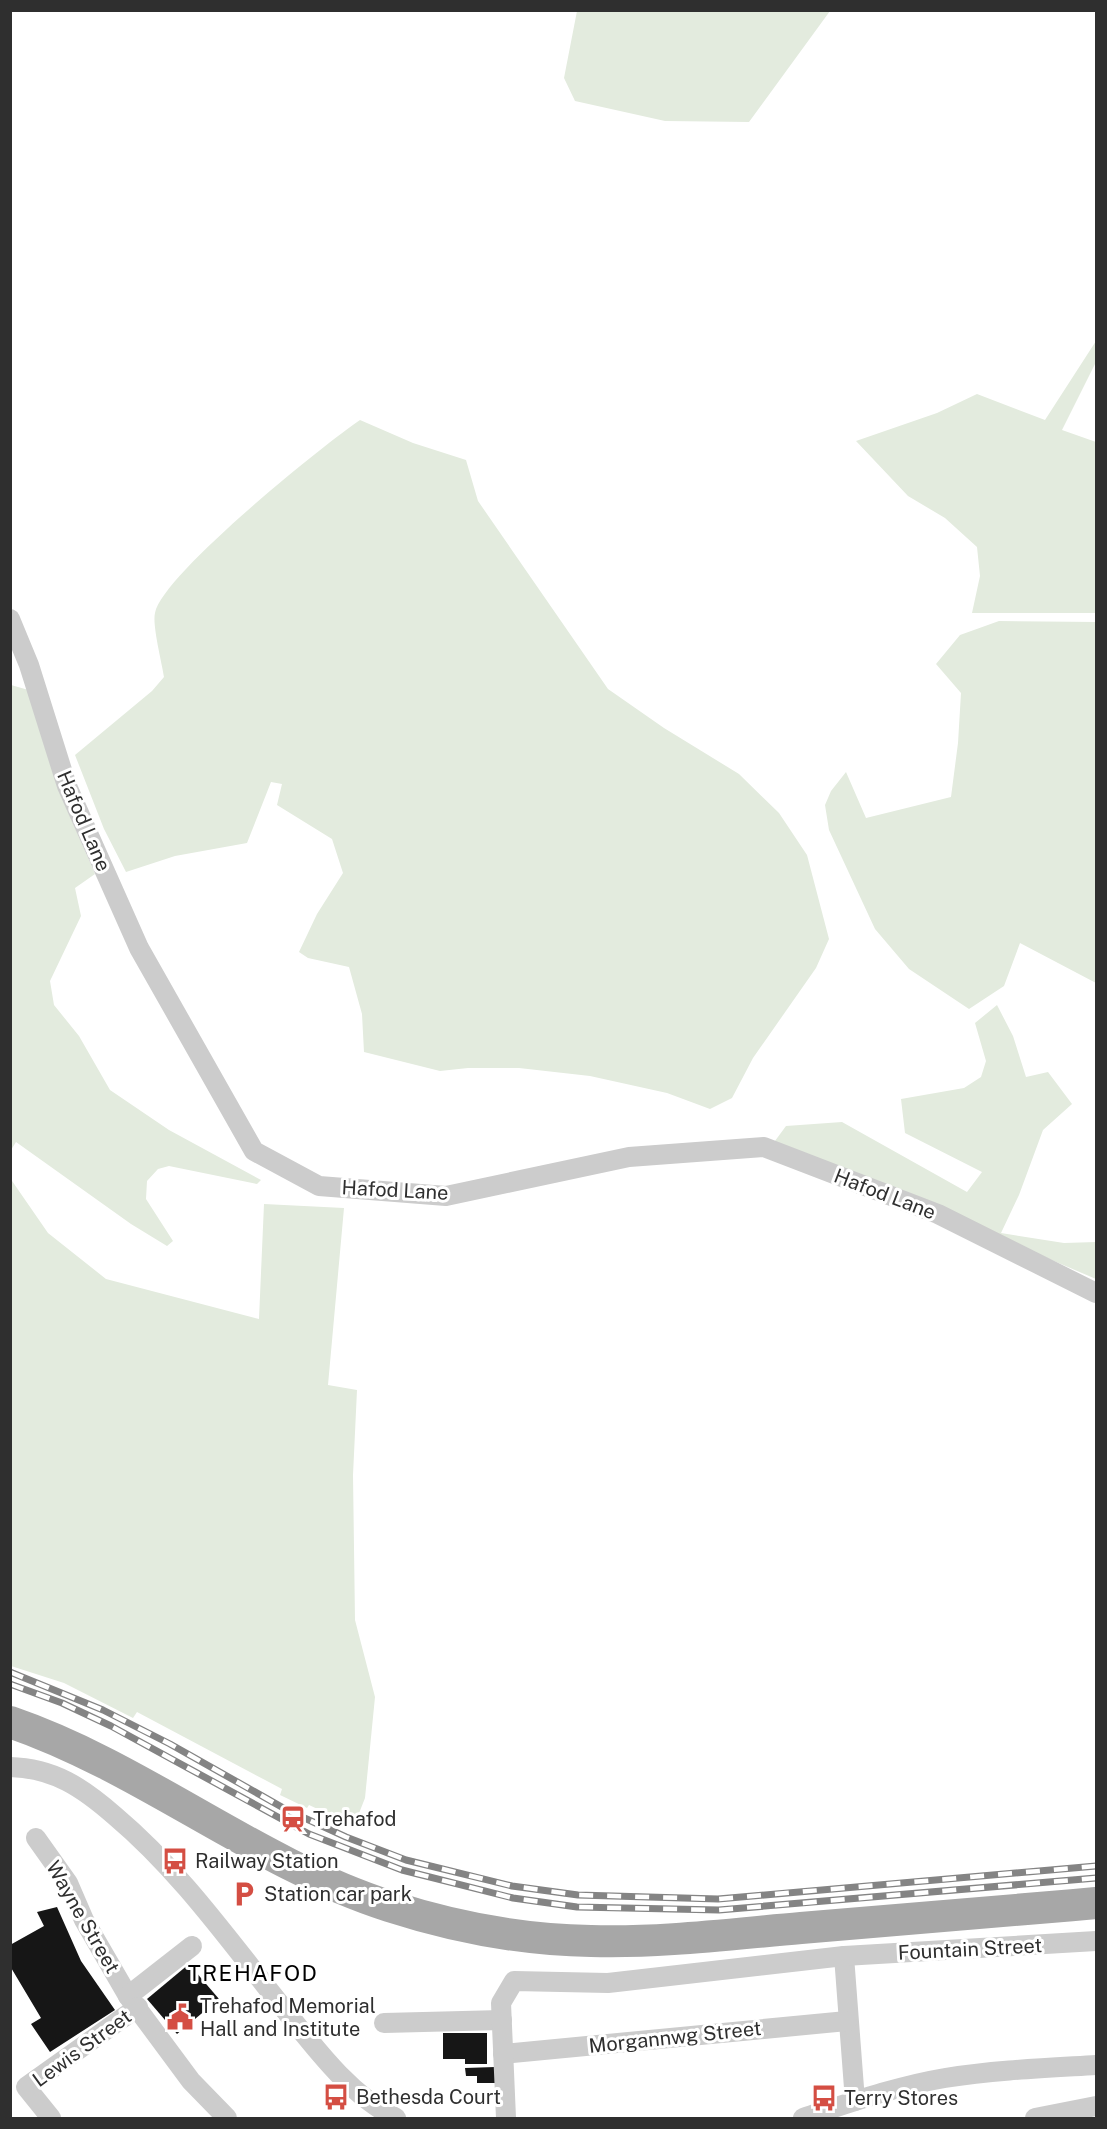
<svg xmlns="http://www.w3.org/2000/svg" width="1107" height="2129" font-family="'Public Sans',sans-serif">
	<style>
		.green { fill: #e3ebde }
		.building { fill: #161616 }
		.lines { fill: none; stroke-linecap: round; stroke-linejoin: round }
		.minor { stroke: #ccc; stroke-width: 20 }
		.primary { stroke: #a7a7a7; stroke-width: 32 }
		.rail-casing { stroke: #848484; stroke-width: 7 }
		.rail { stroke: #fff; stroke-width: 4.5; stroke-dasharray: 14; stroke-linecap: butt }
		.labels { text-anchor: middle; stroke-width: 6; stroke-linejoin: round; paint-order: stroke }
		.street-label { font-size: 20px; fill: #2f2f2f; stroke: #fff }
		.poi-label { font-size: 20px; fill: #2f2f2f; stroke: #fff; text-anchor: start }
		.quarter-label { font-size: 22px; letter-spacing: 1.5px; fill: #000; stroke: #fff }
	</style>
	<rect width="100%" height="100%" fill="#fff"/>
	<g class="green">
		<polygon points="577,11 577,10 830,11 749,122 665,121 575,101 564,78"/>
		<polygon points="1096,341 1096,362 1062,430 1096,442 1096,613 972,613 980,576 977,547 945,518 908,496 856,441 937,413 977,394 1045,420"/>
		<path d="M360,420l53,23 53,17 12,41 130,188 56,39 75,46 40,39 28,42 22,84 -13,29 -63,90 -21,40 -22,11 -43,-16 -77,-17 -71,-8h-51l-28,3 -76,-19 -2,-38 -13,-47 -41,-9 -9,-6 18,-38 26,-41 -11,-34 -55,-34 5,-21 -11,-2 -24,61 -72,13 -49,16 -22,-43 -29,-74 77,-64 12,-14c-2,-14 -12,-52 -9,-64 7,-38 168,-168 205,-193z"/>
		<polygon points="999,621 1096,622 1096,983 1020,943 1004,986 969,1009 909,969 875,929 829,830 825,805 831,791 846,772 866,818 951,797 958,743 961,693 936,664 960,635"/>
		<polygon points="11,685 32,691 63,800 95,874 75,888 81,916 50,981 54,1005 79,1036 110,1090 169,1130 261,1180 257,1184 169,1166 158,1169 147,1181 146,1199 173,1241 167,1246 131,1224 16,1142 11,1150"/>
		<polygon points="997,1005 1013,1036 1026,1077 1048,1072 1072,1104 1043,1130 1019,1195 1001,1233 1064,1243 1096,1242 1096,1279 897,1194 772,1145 786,1126 842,1122 967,1192 982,1172 905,1133 901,1099 964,1088 981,1077 986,1061 975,1023"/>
		<polygon points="10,1178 48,1233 106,1279 259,1319 264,1204 344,1208 328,1385 357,1390 353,1475 355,1620 375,1697 365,1798 354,1826 309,1805 307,1808 280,1795 282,1789 137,1712 133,1718 64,1683 11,1666"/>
	</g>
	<g class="building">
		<polygon points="57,1907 81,1961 115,2010 50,2052 31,2024 41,2018 10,1966 10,1945 44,1926 37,1912"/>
		<polygon points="189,1964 219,1999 177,2034 147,1999"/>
		<polygon points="443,2033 487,2033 487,2064 465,2064 465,2059 443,2059"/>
		<polygon points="495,2067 495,2083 477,2083 477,2076 466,2076 465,2068"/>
	</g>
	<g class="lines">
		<g class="minor">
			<polyline points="10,619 29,665 67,786 139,948 254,1151 319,1186 446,1196 629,1157 764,1147 938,1214 1096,1293"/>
			<path d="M10,1767c44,1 73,21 105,49 64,54 113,123 165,188 33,41 68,90 116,114"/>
			<polyline points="36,1838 68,1883 84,1920 128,1996 191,2081 227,2118"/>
			<polyline points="844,1956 855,2101"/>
			<polyline points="128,1996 192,1946"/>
			<polyline points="384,2023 502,2020"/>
			<polyline points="503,2054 847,2021"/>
			<polyline points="51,2118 26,2087 138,2007"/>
			<polyline points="506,2118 501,2003 514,1981 608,1983 844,1956 1096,1941"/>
			<path d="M803,2118c46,-15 94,-32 142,-40 50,-8 101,-10 151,-13"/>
			<polyline points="1035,2118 1096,2106"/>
		</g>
		<path class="primary" d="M10,1722c134,46 245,141 379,184 65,21 134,34 202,35 70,2 140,-7 210,-13 99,-8 197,-16 295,-25"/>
		<g class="rail-casing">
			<g id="rail">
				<polyline points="10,1672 103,1710 170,1744 287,1810 346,1837 406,1860 512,1886 578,1895 718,1899 1096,1866"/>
				<polyline points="10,1684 62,1703 111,1726 309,1834 402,1870 513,1898 577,1907 719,1910 1096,1878"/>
			</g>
		</g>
		<use href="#rail" class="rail"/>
	</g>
	<defs>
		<g id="station-bare" transform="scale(2.07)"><path d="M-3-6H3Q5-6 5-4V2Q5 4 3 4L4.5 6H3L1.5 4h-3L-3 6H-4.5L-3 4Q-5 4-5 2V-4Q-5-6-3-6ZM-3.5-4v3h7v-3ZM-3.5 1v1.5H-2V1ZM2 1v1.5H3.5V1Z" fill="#d44e43" stroke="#fff" stroke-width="2.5" paint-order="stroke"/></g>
		<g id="bus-bare" transform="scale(2.07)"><path d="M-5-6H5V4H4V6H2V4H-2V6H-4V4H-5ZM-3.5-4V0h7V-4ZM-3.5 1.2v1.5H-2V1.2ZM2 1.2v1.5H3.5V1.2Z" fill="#d44e43" stroke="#fff" stroke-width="2.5" paint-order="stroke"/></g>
		<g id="parking-bare" transform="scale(2.07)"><path d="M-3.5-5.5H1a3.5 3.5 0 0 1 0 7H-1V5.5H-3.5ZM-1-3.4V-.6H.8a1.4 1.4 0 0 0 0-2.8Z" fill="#d44e43" stroke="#fff" stroke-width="2.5" paint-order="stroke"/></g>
		<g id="civic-bare" transform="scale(2.07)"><path d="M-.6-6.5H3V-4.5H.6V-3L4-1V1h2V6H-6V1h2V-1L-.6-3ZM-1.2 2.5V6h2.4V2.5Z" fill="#d44e43" stroke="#fff" stroke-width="2.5" paint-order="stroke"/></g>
	</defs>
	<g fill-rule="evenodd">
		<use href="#station-bare" x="293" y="1819"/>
		<use href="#bus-bare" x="175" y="1861"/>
		<use href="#parking-bare" x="244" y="1894"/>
		<use href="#civic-bare" x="180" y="2017"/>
		<use href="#bus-bare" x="336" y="2097"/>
		<use href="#bus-bare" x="824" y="2098"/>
	</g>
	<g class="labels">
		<g class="street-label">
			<text transform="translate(84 821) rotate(67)" y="7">Hafod Lane</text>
			<text transform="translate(395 1190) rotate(3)" y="7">Hafod Lane</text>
			<text transform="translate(885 1194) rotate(21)" y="7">Hafod Lane</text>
			<text transform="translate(83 1917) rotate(60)" y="7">Wayne Street</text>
			<text transform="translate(970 1949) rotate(-3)" y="7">Fountain Street</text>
			<text transform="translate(675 2037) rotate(-6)" y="7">Morgannwg Street</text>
			<text transform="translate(82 2048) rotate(-36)" y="7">Lewis Street</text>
		</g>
		<g class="poi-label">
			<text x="313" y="1826">Trehafod</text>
			<text x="195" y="1868">Railway Station</text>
			<text x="264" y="1901">Station car park</text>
			<text x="200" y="2013">Trehafod Memorial<tspan x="200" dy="23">Hall and Institute</tspan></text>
			<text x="356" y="2104">Bethesda Court</text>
			<text x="844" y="2105">Terry Stores</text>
		</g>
		<g class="quarter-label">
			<text x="253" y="1981">TREHAFOD</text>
		</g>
	</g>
	<rect width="1107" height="2129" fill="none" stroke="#2f2f2f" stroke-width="24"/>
</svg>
